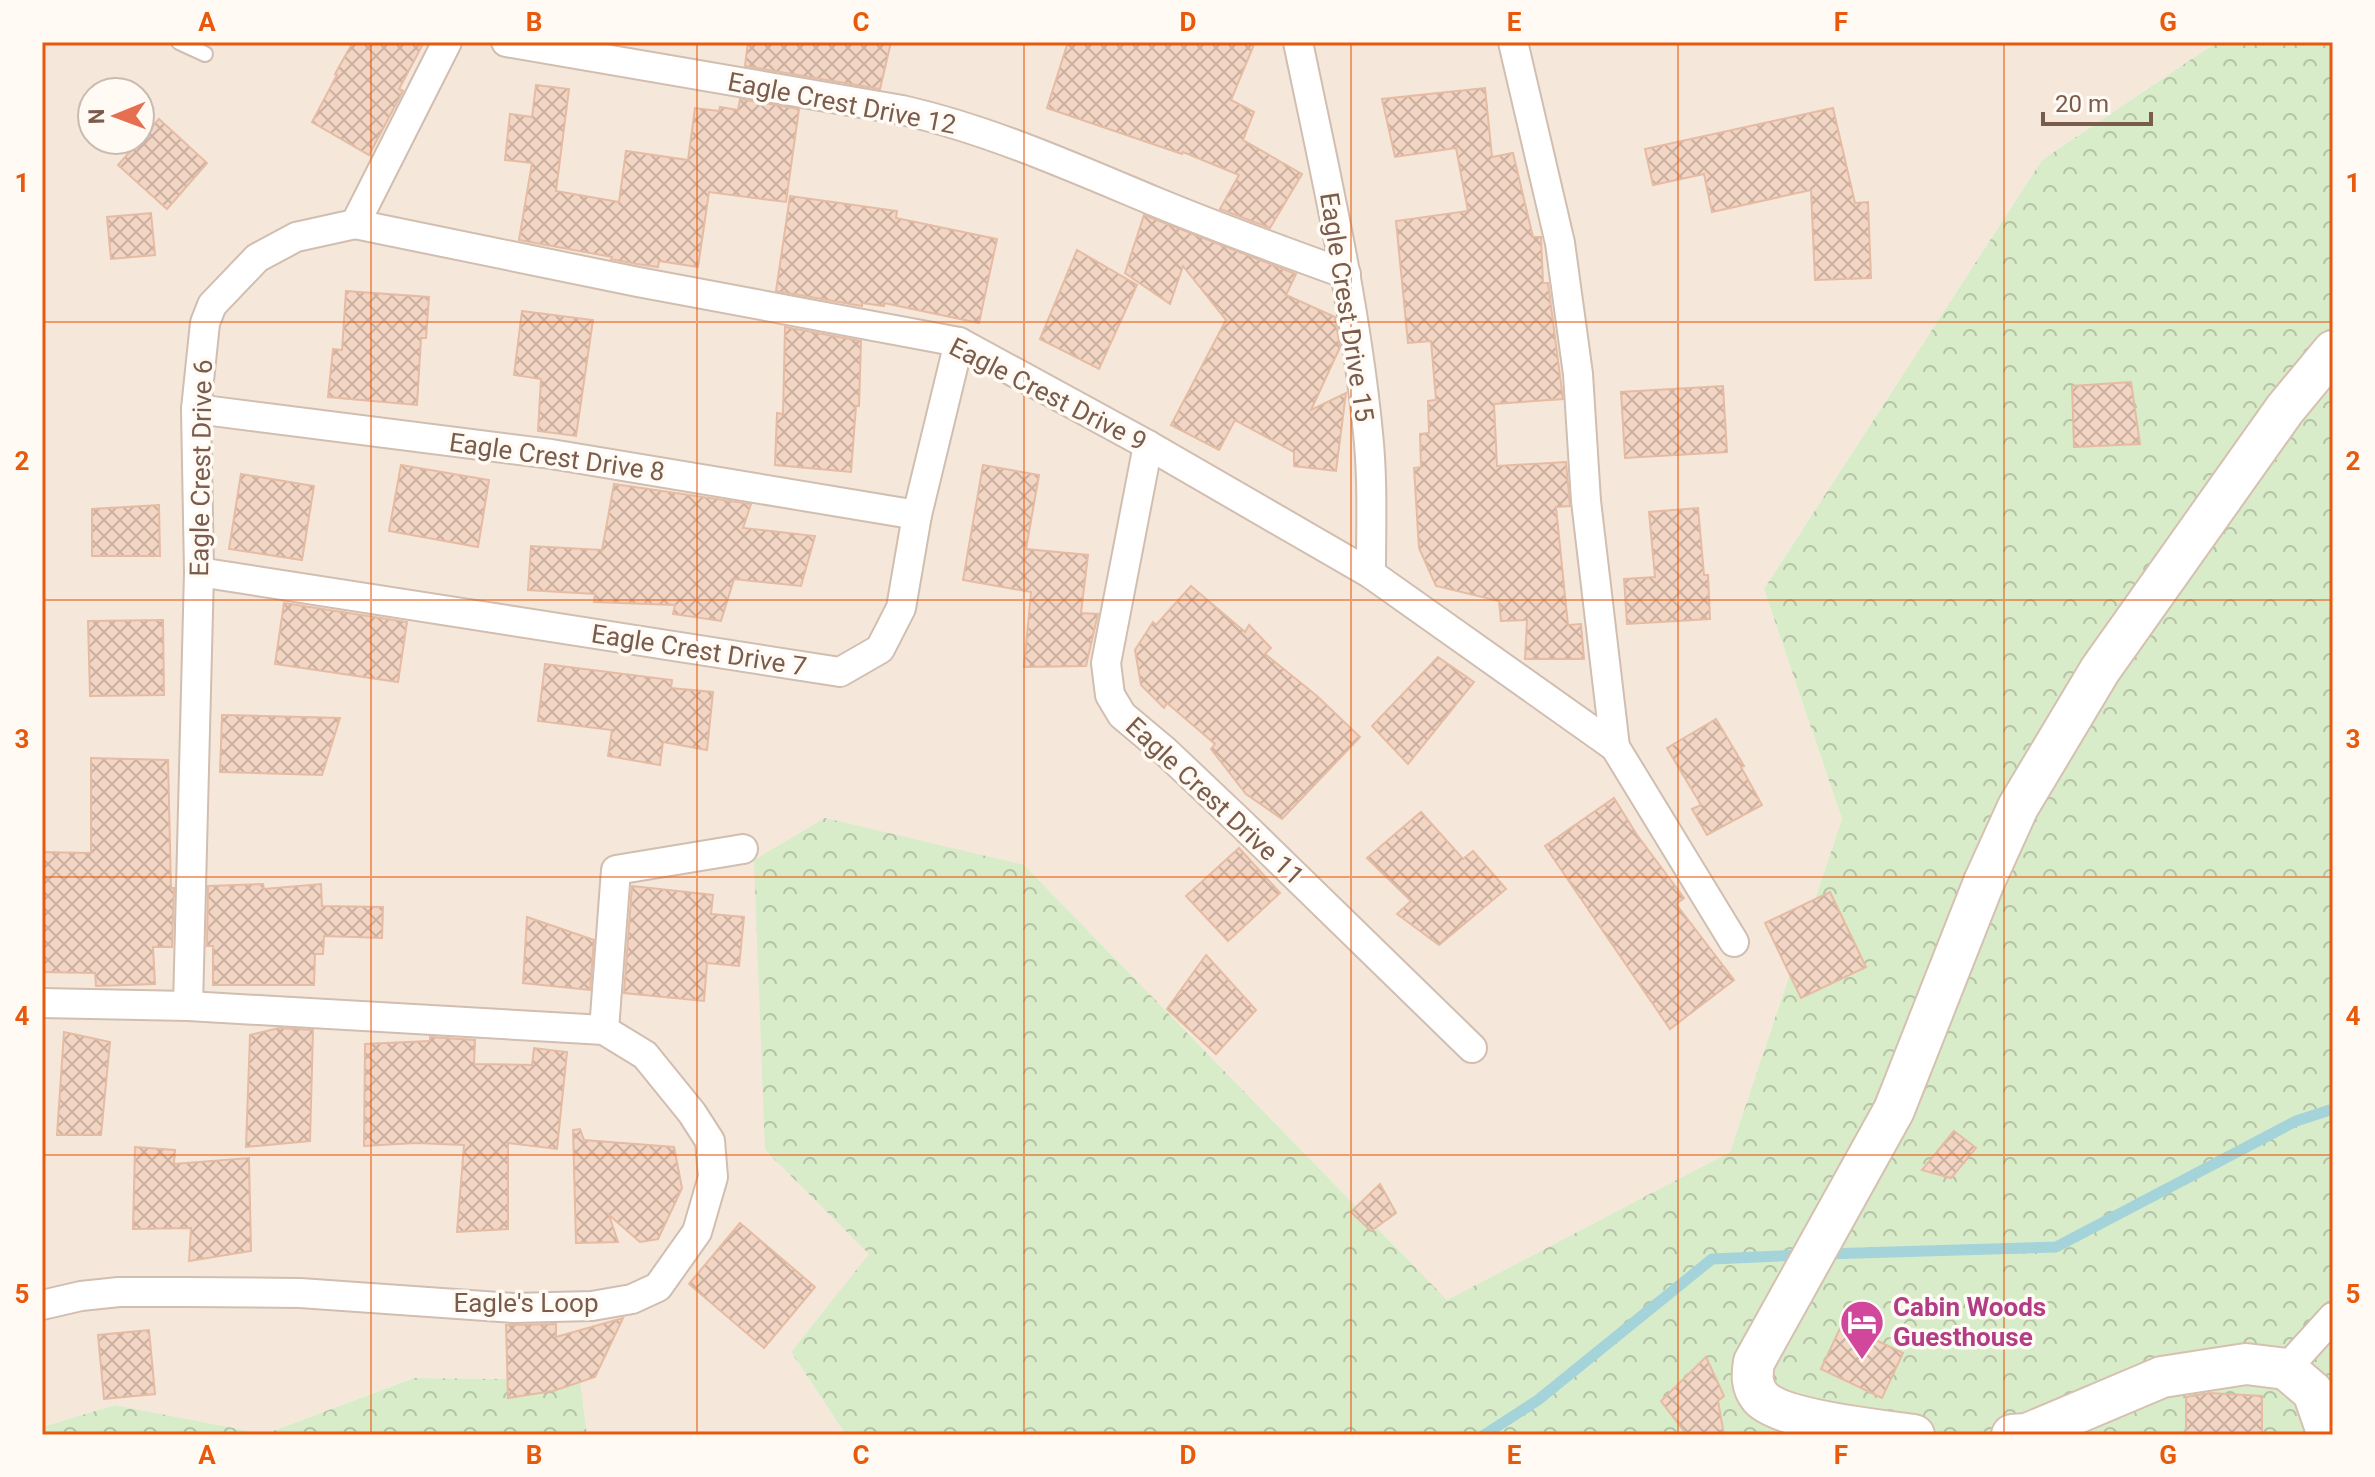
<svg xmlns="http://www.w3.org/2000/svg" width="2375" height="1477" font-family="Roboto,sans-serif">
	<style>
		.residential { fill: #f5e8da; fill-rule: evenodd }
		.forest { fill: url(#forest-crowns) }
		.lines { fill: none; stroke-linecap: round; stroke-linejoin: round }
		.stream { stroke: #a5d3da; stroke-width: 11 }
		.building { fill: url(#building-cross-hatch); stroke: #e6bba3; stroke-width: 2 }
		.service-casing { stroke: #d1beb0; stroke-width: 18 }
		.minor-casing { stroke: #d1beb0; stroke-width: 32 }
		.secondary-casing { stroke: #d6c0b0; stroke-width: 44 }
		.service { stroke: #fff; stroke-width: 14 }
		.minor { stroke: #fff; stroke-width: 28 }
		.secondary { stroke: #fff; stroke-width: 40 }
		.grid { fill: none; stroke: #e8590c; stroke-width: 2; stroke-opacity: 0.55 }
		.labels { text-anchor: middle; stroke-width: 7; stroke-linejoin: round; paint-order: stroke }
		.street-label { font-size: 26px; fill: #7a5c4d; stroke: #fffaf3 }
		.hotel-label { font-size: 26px; font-weight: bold; fill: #b23c85; stroke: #fffaf3; text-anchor: start }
		.neatline { fill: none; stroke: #e8590c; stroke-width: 3 }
		.grid-label { font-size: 26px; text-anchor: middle; font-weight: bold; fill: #e8590c }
	</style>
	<defs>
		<pattern id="forest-crowns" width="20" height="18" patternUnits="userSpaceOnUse" patternTransform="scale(2)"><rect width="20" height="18" fill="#d8ecc9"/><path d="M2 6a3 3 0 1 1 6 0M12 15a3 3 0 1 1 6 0" fill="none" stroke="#b4c2a5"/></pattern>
		<pattern id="building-cross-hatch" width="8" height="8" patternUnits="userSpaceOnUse" patternTransform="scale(2)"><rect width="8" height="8" fill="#f3d5c3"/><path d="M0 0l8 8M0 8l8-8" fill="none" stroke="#cab0a1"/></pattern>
	</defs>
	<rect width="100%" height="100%" fill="#fdf6ec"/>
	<path class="residential" d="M42,42h2175l-175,118 -278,429 78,230 -112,333 -283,148 -423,-435 -259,285 105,104 -79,98 55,83h-259l-10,-78 -65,22 -100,-1 -147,56 -150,-29 -73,22zM92,92h48v48h-48z"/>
	<g class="forest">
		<polygon points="2217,42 2333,42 2333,1435 846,1435 791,1352 869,1254 765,1150 754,860 825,818 1024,865 1447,1300 1730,1152 1842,819 1764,589 2042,160"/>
		<polygon points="577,1356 587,1435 42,1435 42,1427 115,1405 265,1434 413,1378 512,1379"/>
	</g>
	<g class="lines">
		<g class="stream">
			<polyline points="1825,1254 2056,1247 2296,1121 2333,1109"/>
			<polyline points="1484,1435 1538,1400 1712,1259 1803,1255"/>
		</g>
	</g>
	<g class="building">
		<polygon points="353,42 424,42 399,89 403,91 369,155 312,122 337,75 335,74"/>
		<polygon points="748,42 891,42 880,89 745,66"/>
		<polygon points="1068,42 1255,42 1231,100 1254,112 1243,140 1302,174 1270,228 1220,209 1239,175 1183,152 1182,154 1047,108"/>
		<polygon points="536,85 569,89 556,191 619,202 626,151 688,160 695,108 719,111 720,107 738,110 740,99 799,109 786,202 709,192 698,267 659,261 658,267 637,264 611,259 612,257 519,240 532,163 505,160 510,114 532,117"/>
		<polygon points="1485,88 1492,157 1513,153 1533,237 1541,237 1543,283 1548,283 1563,399 1494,404 1497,466 1566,462 1570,506 1556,507 1568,625 1581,624 1584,659 1525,659 1527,620 1501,621 1499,601 1436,586 1419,548 1414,468 1421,467 1420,434 1429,433 1428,401 1436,400 1431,341 1408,343 1396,221 1468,211 1456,148 1395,157 1382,99"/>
		<polygon points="1833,108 1855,203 1868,202 1871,278 1815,280 1811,190 1712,212 1704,174 1653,185 1645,149"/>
		<polygon points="159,119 207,163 167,209 118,165"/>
		<polygon points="790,196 897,211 896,218 997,239 979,323 884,303 884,306 862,303 862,306 776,291"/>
		<polygon points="151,213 155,255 111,259 107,217"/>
		<polygon points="1144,215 1296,274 1286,295 1335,317 1340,347 1311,410 1346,393 1336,471 1294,466 1294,452 1235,420 1219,450 1171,425 1226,320 1183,266 1170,304 1125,273"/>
		<polygon points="1077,250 1137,285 1099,369 1040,339"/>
		<polygon points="346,291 429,297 426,338 421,338 417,405 328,397 333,349 342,350"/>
		<polygon points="522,311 593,320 576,436 538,431 541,379 514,375"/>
		<polygon points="785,327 861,341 859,406 856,406 851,472 775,465 777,413 783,414"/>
		<polygon points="2131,382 2140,444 2074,447 2072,386"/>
		<polygon points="1723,386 1727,452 1625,458 1621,392"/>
		<polygon points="401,465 489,480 478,547 389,531"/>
		<polygon points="983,465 1039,475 1026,549 1088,555 1081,613 1098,614 1086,666 1024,667 1031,592 963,580"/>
		<polygon points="241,474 314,486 302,560 229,549"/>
		<polygon points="614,484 751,504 743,528 815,536 801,586 734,579 721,621 673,614 675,605 594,602 595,594 528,590 531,546 602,550"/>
		<polygon points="159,505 160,556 92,556 92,509"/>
		<polygon points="1698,508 1704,575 1708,575 1710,619 1627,624 1624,579 1655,577 1649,512"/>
		<polygon points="1191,586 1245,632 1249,625 1271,648 1265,654 1317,696 1360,737 1282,819 1246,794 1211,749 1215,744 1167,703 1164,708 1141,685 1135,650 1153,622 1156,625"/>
		<polygon points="284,603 407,622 398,682 275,664"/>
		<polygon points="163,620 164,695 90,696 88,621"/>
		<polygon points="1438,657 1474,682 1408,764 1372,726"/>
		<polygon points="545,664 672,680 671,688 713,692 707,750 663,742 660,765 608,756 612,730 538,721"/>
		<polygon points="222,715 340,718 322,775 220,772"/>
		<polygon points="1716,719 1744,766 1741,767 1762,805 1707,835 1692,809 1701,805 1667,748"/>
		<polygon points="91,758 168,760 171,888 174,888 172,947 153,947 155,984 96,986 95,973 42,972 42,852 91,853"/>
		<polygon points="1614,798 1637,835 1684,898 1676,904 1734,980 1670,1029 1545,846"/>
		<polygon points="1421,812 1463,859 1473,851 1506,889 1439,945 1397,914 1411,901 1367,858"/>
		<polygon points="1239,848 1280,893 1228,941 1186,896"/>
		<polygon points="263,884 264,889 321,884 322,906 383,907 382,938 324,936 323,954 315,954 314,985 213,985 213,946 207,946 208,886"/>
		<polygon points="632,886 713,895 711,914 744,917 739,966 707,963 704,1001 624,993"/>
		<polygon points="1830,892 1866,967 1801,998 1765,923"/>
		<polygon points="527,917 594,940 590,990 523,983"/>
		<polygon points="1206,955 1256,1010 1216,1054 1167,1009"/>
		<polygon points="279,1028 313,1030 310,1141 246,1147 250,1035"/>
		<polygon points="64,1032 110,1042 101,1135 57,1135"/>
		<polygon points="430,1037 475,1040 474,1064 532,1065 534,1048 567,1052 557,1149 508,1143 508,1229 457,1232 464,1145 416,1143 364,1146 365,1044 430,1041"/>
		<polygon points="580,1129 584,1140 674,1147 682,1188 658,1239 640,1242 609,1215 618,1242 576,1243 573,1130"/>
		<polygon points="1954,1131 1976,1148 1951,1178 1922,1170"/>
		<polygon points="135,1147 175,1150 174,1164 249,1158 251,1251 189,1261 191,1228 133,1229"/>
		<polygon points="1380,1184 1396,1213 1371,1231 1351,1212"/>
		<polygon points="740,1223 815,1287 764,1348 689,1284"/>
		<polygon points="623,1318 595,1377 553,1391 508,1398 506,1325 556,1324 556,1337"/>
		<polygon points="1842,1324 1903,1353 1882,1398 1821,1369"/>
		<polygon points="149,1330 155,1394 104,1399 98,1335"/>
		<polygon points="1706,1357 1724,1396 1718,1401 1724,1435 1687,1435 1661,1401"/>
		<polygon points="2209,1393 2262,1396 2262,1435 2186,1435 2186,1397"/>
	</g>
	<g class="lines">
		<g class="service-casing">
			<polyline id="service" points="179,42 205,54"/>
		</g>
		<g class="minor-casing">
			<g id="minor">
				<path d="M506,42l396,68c88,20 170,57 254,92 63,26 126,49 190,72"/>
				<path d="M1298,42c27,130 57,259 70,391 5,47 3,94 3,141"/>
				<polyline points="1513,42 1560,243 1578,374 1586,501 1615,747 1734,942"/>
				<polyline points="355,224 638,282 959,342 1148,445 1371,574 1615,747"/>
				<polyline points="196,409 551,454 917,515"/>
				<polyline points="1148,445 1106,663 1110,695 1122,715 1165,751 1241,823 1472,1048"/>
				<polyline points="199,572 840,672 880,649 901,608 917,515 959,342"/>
				<polyline points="42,1003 188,1006 604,1030 645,1055 692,1113 710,1141 713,1177 697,1232 658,1287 632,1299 592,1306 513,1308 300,1293 186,1292 119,1292 81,1296 42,1305"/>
				<polyline points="188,1006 199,572 196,409 205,323 212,305 257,258 296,237 355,224 447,42"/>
				<polyline points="604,1030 616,870 743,849"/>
				<polyline points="2286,1369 2333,1317"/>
			</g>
		</g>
		<g class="secondary-casing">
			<g id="secondary">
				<path d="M1914,1435c-31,-4 -135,-15 -154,-38 -9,-11 -8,-23 -6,-35l140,-252 90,-228 34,-75 82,-137 185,-261 48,-58"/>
				<polyline points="2012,1435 2027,1434 2162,1377 2246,1364 2286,1369 2313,1392 2328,1435"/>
			</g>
		</g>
		<use href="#service" class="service"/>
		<use href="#minor" class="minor"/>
		<use href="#secondary" class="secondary"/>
	</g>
	<path class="grid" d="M371,42v1393M697,42v1393M1024,42v1393M1351,42v1393M1678,42v1393M2004,42v1393M42,322h2291M42,600h2291M42,877h2291M42,1155h2291"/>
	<defs>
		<g id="hotel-pin" transform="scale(2.3)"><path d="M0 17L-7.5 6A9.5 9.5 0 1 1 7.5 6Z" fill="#d1479c" stroke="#fffaf3"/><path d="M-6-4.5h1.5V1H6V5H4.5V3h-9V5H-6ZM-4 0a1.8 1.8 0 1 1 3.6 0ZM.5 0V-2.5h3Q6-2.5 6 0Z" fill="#fff"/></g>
	</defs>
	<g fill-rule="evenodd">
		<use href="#hotel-pin" x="1862" y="1322"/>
	</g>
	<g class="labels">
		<g class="street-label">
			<text transform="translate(842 103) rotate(11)" y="9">Eagle Crest Drive 12</text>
			<text transform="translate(1347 307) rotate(81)" y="9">Eagle Crest Drive 15</text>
			<text transform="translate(1048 394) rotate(27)" y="9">Eagle Crest Drive 9</text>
			<text transform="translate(557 457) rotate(8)" y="9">Eagle Crest Drive 8</text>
			<text transform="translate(201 468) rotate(-89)" y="9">Eagle Crest Drive 6</text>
			<text transform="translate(699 650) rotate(9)" y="9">Eagle Crest Drive 7</text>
			<text transform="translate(1215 801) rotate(43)" y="9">Eagle Crest Drive 11</text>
			<text x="526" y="1312">Eagle's Loop</text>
		</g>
		<g class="hotel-label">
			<text x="1893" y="1316">Cabin Woods<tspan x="1893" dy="30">Guesthouse</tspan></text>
		</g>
	</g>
	<rect width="2375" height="1477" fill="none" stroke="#fffaf3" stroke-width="88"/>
	<g transform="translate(116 116) rotate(269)"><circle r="38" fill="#fffaf3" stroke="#cabbb1" stroke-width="2"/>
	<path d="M0-6L14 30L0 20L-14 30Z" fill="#e76f51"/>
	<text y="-12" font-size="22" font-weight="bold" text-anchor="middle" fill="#7a5c4d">N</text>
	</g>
	<path d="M2043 112v12h108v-12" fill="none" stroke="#7a5c4d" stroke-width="4"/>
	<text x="2055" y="112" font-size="24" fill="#7a5c4d" stroke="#fffaf3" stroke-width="6" paint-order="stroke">20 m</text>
	<rect x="44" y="44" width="2287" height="1389" class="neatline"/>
	<g class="grid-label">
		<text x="207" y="31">A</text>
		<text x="534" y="31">B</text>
		<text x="861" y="31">C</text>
		<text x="1188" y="31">D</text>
		<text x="1514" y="31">E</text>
		<text x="1841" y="31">F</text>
		<text x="2168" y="31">G</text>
		<text x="22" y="192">1</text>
		<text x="2353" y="192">1</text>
		<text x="22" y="470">2</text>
		<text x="2353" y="470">2</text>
		<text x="22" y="748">3</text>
		<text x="2353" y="748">3</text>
		<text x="22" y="1025">4</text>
		<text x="2353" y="1025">4</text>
		<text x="22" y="1303">5</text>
		<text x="2353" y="1303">5</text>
		<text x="207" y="1464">A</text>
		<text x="534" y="1464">B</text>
		<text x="861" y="1464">C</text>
		<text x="1188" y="1464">D</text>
		<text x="1514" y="1464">E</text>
		<text x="1841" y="1464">F</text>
		<text x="2168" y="1464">G</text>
	</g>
</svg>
